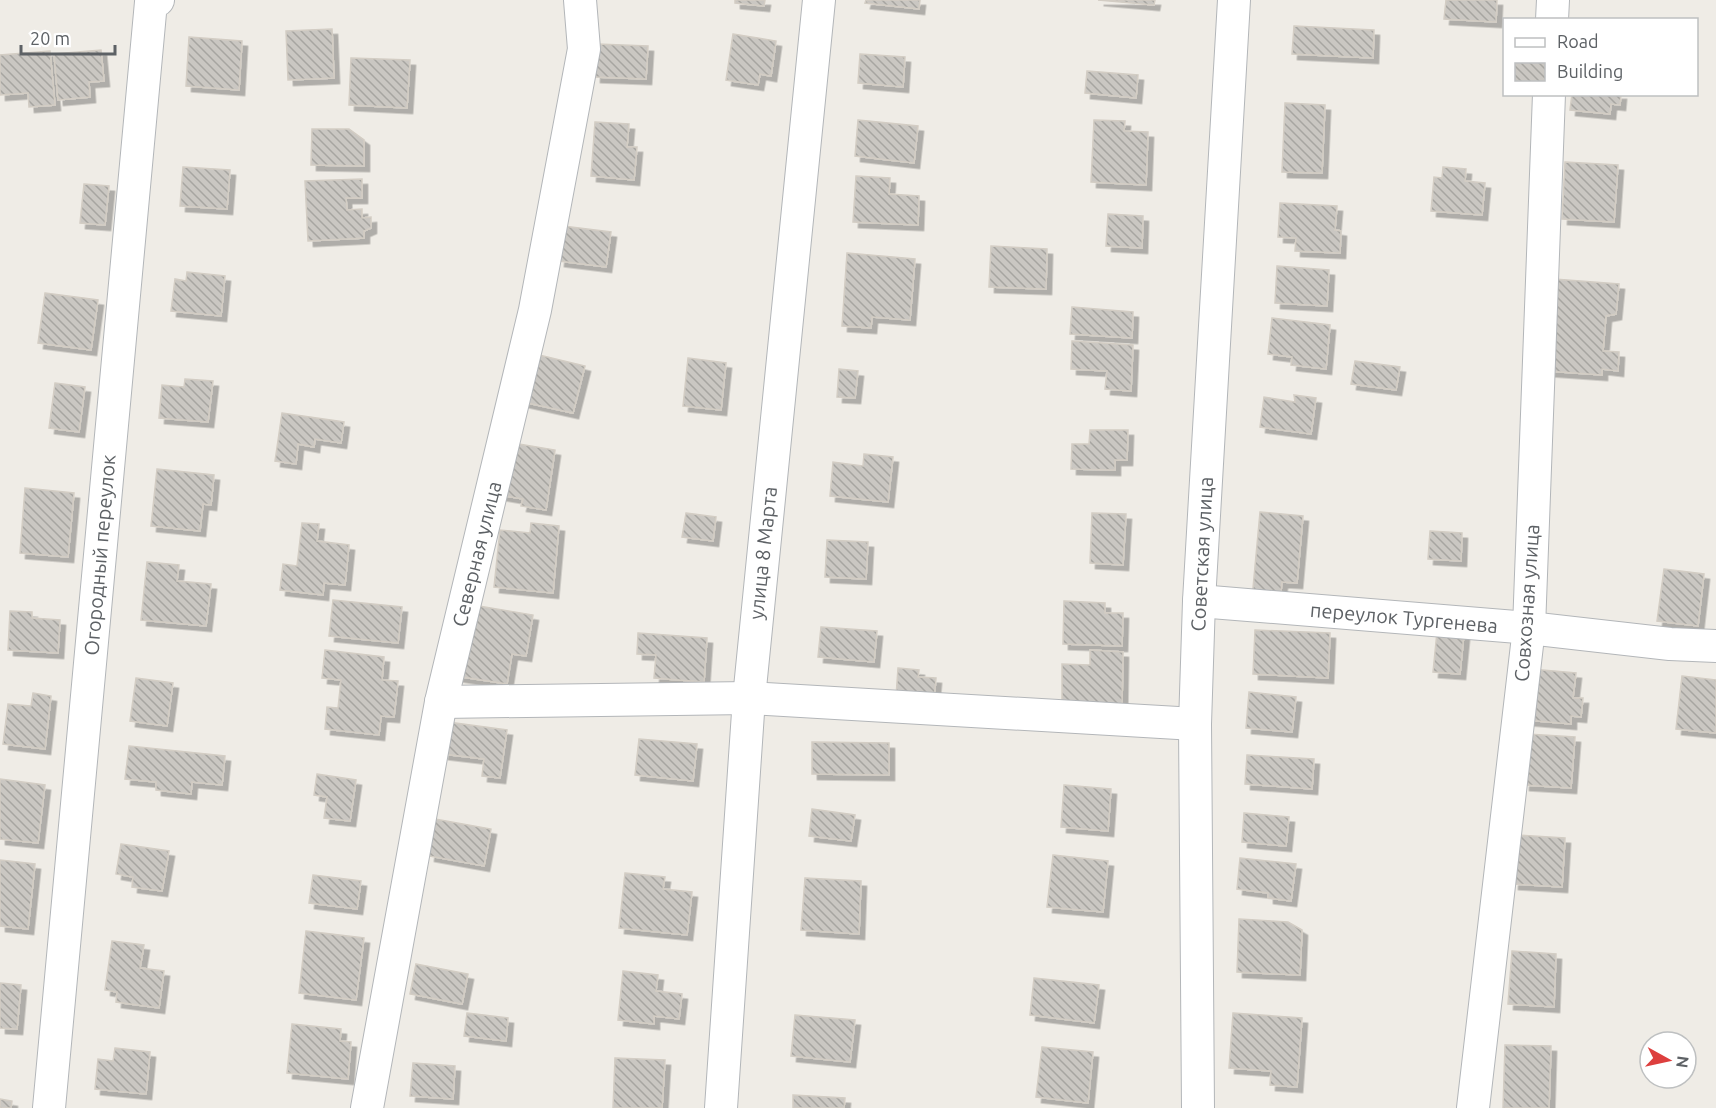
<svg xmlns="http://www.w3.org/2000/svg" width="1716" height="1108" font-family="Ubuntu,sans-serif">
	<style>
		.building { fill: url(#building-back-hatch); stroke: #d3cdc4; stroke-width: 1.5; filter: url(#shadow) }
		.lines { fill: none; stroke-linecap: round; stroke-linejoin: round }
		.street-casing { stroke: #b3b6b9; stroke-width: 34 }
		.street { stroke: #fff; stroke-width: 32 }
		.labels { text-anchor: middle; stroke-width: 4.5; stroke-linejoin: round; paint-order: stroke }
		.street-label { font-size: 20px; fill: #5d6165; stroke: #fff }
	</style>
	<defs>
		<pattern id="building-back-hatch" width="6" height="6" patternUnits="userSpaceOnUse" patternTransform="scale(1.5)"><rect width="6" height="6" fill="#cac7c2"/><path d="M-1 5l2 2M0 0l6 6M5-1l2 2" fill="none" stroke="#a7a5a1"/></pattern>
		<filter id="shadow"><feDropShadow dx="5.5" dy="5.5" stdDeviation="0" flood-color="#0004"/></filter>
	</defs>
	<rect width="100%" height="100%" fill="#efece6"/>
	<g class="building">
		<polygon points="735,0 765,0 764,6 735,3"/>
		<polygon points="866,0 920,0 919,9 865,3"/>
		<polygon points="1098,0 1155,0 1154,5"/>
		<polygon points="1446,0 1497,0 1496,22 1444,19"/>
		<polygon points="1294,26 1374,30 1373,58 1292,54"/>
		<polygon points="332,29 334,78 288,80 286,31"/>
		<polygon points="733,34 776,41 771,76 760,74 758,85 726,80"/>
		<polygon points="189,37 242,41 239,90 186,86"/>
		<polygon points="597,44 648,46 646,79 595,77"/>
		<polygon points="101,50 104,81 89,82 90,97 58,100 54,54"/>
		<polygon points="50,51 55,105 29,107 28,93 0,95 0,55"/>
		<polygon points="860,54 905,57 903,87 858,83"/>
		<polygon points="351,58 410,60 407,108 349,105"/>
		<polygon points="1087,71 1138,75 1136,98 1085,93"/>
		<polygon points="1572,94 1621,94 1620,105 1611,104 1610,114 1570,110"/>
		<polygon points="1285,103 1325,105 1322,173 1282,172"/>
		<polygon points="858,120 918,126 914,163 855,156"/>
		<polygon points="1094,120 1125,121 1124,131 1148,132 1146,185 1091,182"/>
		<polygon points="595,122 629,124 627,147 637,147 634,180 591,176"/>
		<polygon points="312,129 349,129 364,140 364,166 311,165"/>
		<polygon points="1565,162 1618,165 1614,222 1562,219"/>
		<polygon points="183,167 230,170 227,209 180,206"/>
		<polygon points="1443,167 1466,169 1465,181 1485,183 1482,215 1431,211 1434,177 1442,178"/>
		<polygon points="856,176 890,178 889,194 919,196 918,225 853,222"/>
		<polygon points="362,179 362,198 346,198 347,210 362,209 362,218 371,217 371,228 364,231 364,238 308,241 305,181"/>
		<polygon points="84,184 109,186 105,225 80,223"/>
		<polygon points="1280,203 1337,206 1335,230 1341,231 1340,253 1295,251 1296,238 1278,237"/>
		<polygon points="1108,214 1143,216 1142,248 1106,246"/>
		<polygon points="563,226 611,232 606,267 559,261"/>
		<polygon points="991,246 1047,249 1046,289 989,287"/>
		<polygon points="847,253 915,259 910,320 872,317 871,328 842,326"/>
		<polygon points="1277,266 1329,270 1327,306 1275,303"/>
		<polygon points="187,272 225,276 221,316 171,311 175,279 186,281"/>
		<polygon points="1554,279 1619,284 1616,314 1606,316 1603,351 1619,352 1618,371 1602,369 1602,375 1547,371"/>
		<polygon points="45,293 98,300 91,350 38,343"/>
		<polygon points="1072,307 1133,312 1132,338 1070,334"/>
		<polygon points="1272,318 1330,325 1326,369 1291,365 1292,357 1268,354"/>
		<polygon points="1072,341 1133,345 1131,391 1105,389 1107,371 1071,369"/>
		<polygon points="535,354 585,366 573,413 523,402"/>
		<polygon points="688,358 726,363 721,410 683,406"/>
		<polygon points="1355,361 1400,367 1396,390 1351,384"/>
		<polygon points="839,369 858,371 855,398 837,397"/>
		<polygon points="185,379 213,381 208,422 159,418 162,385 184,387"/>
		<polygon points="55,383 85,387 79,432 49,428"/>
		<polygon points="1294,395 1316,398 1311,434 1260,427 1264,397 1295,402"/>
		<polygon points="282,413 344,422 341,443 315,439 314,447 298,444 296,464 275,461"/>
		<polygon points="1090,430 1128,430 1127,460 1115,460 1115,470 1071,469 1072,444 1089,444"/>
		<polygon points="507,442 555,450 546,510 521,506 523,499 499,495"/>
		<polygon points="864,454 893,457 888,502 830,496 833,462 863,466"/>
		<polygon points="157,469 214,475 211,505 203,504 200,531 151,526"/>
		<polygon points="25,488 74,493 68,557 20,553"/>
		<polygon points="1260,512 1303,516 1297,583 1282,582 1280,601 1252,599"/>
		<polygon points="686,513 716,517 713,541 682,537"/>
		<polygon points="1092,513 1126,514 1123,565 1090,563"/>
		<polygon points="302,523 319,524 317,541 349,545 345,585 324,583 323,595 280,590 283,564 297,566"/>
		<polygon points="531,523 559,526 553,593 494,587 500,530 530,533"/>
		<polygon points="1430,531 1462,533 1461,561 1428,559"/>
		<polygon points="827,540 868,542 866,579 825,577"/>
		<polygon points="147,562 179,565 177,581 211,584 206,626 141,620"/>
		<polygon points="1664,569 1704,574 1698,626 1657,621"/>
		<polygon points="333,600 402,607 398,643 329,636"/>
		<polygon points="1064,601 1105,603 1105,613 1123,613 1122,646 1063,644"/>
		<polygon points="467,604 533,615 526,656 512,654 507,684 456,676"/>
		<polygon points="10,611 32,612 32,618 60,620 58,653 8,650"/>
		<polygon points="821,627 877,631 874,662 818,657"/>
		<polygon points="1255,630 1330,633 1328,678 1253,674"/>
		<polygon points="1437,632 1464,634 1460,674 1433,672"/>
		<polygon points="638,633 707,638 704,682 654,678 656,655 637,654"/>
		<polygon points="325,650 384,657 382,680 398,681 394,717 381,716 379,735 325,729 327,707 338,708 341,680 322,678"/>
		<polygon points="1090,650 1123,652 1122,705 1062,704 1062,664 1090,665"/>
		<polygon points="898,668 919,670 918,677 936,678 934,700 896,697"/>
		<polygon points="1531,669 1576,673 1573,698 1583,698 1581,717 1571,716 1571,724 1526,720"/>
		<polygon points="1682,676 1716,680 1716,733 1676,729"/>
		<polygon points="136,678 173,683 167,726 130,721"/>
		<polygon points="1249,692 1296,697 1292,732 1246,728"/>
		<polygon points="33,693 51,696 45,749 3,744 8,704 31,706"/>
		<polygon points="448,722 507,730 500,778 482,776 484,759 443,754"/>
		<polygon points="1527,734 1575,737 1571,788 1524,785"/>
		<polygon points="639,739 697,744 693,781 635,775"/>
		<polygon points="812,742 889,743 889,775 812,774"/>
		<polygon points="129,746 225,756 222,785 192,782 191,794 156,790 156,782 125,779"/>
		<polygon points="1247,755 1314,759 1312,789 1245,784"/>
		<polygon points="317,774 356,780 350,821 324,818 327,797 314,795"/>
		<polygon points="0,779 45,785 38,843 0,839"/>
		<polygon points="1064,785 1111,789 1108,831 1061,827"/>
		<polygon points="812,809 855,815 851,841 809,836"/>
		<polygon points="1244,813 1289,817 1286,846 1242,842"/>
		<polygon points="435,819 491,829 484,866 429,856"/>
		<polygon points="1516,835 1565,838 1562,887 1513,884"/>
		<polygon points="121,844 169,851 162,891 132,887 133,877 116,874"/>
		<polygon points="1053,855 1108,861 1103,912 1047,907"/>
		<polygon points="1240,858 1296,864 1291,901 1268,898 1268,893 1237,889"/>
		<polygon points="0,860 35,864 28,929 0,926"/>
		<polygon points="625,873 665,877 663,889 692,892 687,935 619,928"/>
		<polygon points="313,875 361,881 357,909 309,903"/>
		<polygon points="805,878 861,881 859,934 801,930"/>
		<polygon points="1239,919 1288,922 1302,930 1300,975 1237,972"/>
		<polygon points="306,931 364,938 356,1000 299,993"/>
		<polygon points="112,941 144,945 140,968 164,971 159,1008 116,1002 117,992 105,990"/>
		<polygon points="1512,951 1556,954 1554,1007 1508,1004"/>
		<polygon points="416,964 468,974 462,1004 410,994"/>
		<polygon points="623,971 658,975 656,991 682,994 679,1019 654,1016 654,1024 618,1020"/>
		<polygon points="1034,978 1099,985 1094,1023 1030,1015"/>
		<polygon points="0,983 21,985 17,1029 0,1028"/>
		<polygon points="467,1013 508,1018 506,1041 464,1036"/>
		<polygon points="1233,1013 1302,1018 1297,1087 1270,1085 1271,1071 1229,1068"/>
		<polygon points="795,1015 855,1020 850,1062 791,1056"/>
		<polygon points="292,1024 341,1029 340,1041 351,1042 348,1079 287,1073"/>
		<polygon points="1505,1045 1551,1046 1549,1108 1503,1108"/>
		<polygon points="1042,1047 1093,1052 1088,1103 1036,1097"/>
		<polygon points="115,1048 150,1052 146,1094 95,1089 98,1059 113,1061"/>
		<polygon points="615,1058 665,1060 662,1108 613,1108"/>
		<polygon points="413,1063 455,1066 453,1099 410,1096"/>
		<polygon points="793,1095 845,1098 844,1108 793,1108"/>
		<polygon points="0,1099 12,1101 11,1108 0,1108"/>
	</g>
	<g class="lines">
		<g class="street-casing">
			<g id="street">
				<polyline points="1552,20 1553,0"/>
				<polyline points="1199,601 1529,628 1670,644 1716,646"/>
				<polyline points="441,702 749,698 1195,724"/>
				<polyline points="49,1108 151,2 158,0"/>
				<polyline points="367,1108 441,702 535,310 584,49 580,0"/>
				<polyline points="721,1108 749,698 819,0"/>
				<polyline points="1198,1108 1195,724 1199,601 1234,0"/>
				<polyline points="1473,1108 1529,628 1549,94"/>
			</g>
		</g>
		<use href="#street" class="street"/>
	</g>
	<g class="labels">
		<g class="street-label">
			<text transform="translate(763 553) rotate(-84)" y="7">улица 8 Марта</text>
			<text transform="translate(477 554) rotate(-76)" y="7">Северная улица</text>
			<text transform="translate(1202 554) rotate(-87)" y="7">Советская улица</text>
			<text transform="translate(100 555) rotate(-85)" y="7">Огородный переулок</text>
			<text transform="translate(1527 603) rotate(-86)" y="7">Совхозная улица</text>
			<text transform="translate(1404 618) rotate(5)" y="7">переулок Тургенева</text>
		</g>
	</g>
	<rect x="1503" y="18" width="195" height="78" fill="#ffffff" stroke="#bec0c1" stroke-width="1.5"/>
	<rect x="1515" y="38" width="30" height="9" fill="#ffffff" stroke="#bec0c1" stroke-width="1.5"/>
	<text x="1557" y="48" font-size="18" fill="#5d6165">Road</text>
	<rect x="1515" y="63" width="30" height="18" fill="url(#building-back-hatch)" stroke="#bec0c1" stroke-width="1.5"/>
	<text x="1557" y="78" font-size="18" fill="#5d6165">Building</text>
	<g transform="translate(1668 1060) rotate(98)"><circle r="28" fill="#ffffff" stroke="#bec0c1" stroke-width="1.5"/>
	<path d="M0-4.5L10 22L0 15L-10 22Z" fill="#dd3f3e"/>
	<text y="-9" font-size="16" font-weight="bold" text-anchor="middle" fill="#5d6165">N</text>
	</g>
	<path d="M21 45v9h94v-9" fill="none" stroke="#5d6165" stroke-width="3"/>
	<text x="30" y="45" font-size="18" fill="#5d6165" stroke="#ffffff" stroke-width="4.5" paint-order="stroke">20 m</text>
</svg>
